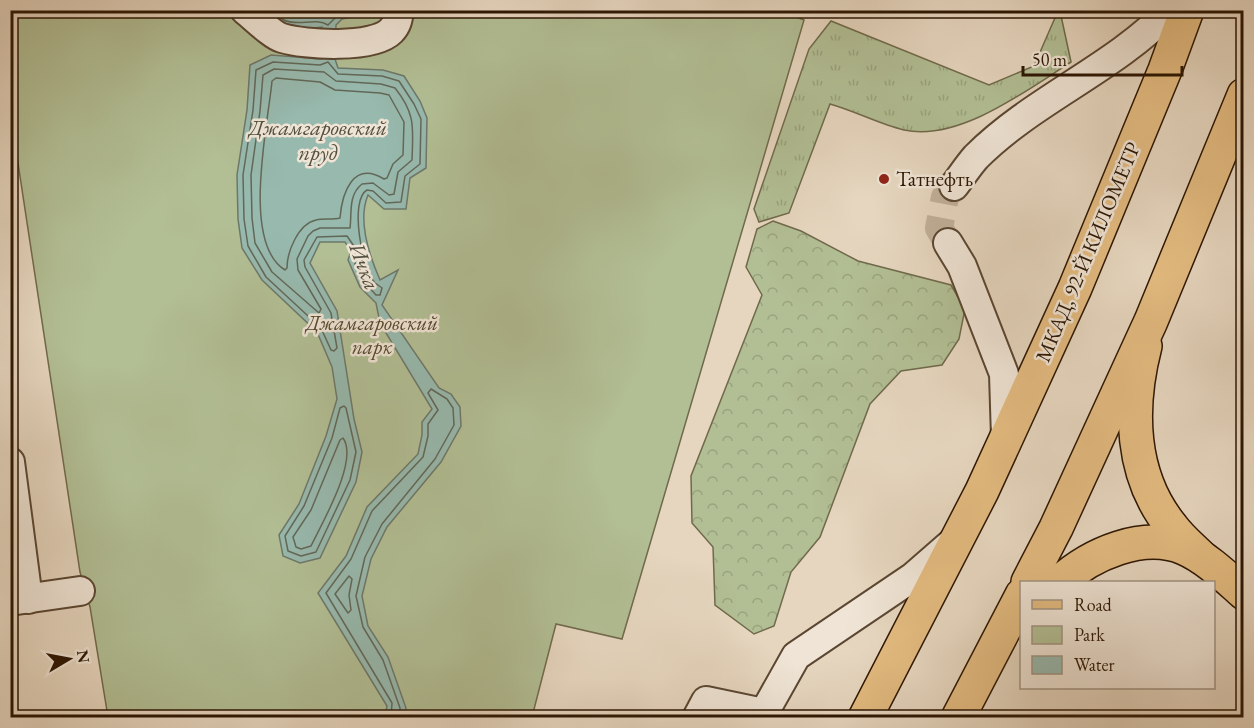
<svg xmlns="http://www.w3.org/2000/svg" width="1254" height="728" font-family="'EB Garamond',serif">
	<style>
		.grass { fill: url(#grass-tufts); stroke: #706a4c; stroke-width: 1.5 }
		.forest { fill: url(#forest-crowns); stroke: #706a4c; stroke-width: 1.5 }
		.green { fill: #b2be94; stroke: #706a4c; stroke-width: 1.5 }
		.water { fill: #97b9ae; stroke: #6d786a; stroke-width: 1.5 }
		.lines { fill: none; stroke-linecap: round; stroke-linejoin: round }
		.shore { stroke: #626858; stroke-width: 1.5 }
		.minor-tunnel { stroke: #c1b099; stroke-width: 28; stroke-dasharray: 28 14; stroke-linecap: butt }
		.minor-casing { stroke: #5b4632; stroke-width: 32 }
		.major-casing { stroke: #2d1603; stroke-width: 36 }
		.highway-casing { stroke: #2d1603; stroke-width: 36 }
		.minor { stroke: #efe4d5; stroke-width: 28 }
		.major { stroke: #e3bb80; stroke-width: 33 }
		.highway { stroke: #e3bb80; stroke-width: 33 }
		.poi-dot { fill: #8f2418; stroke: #efe4d5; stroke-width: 2 }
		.labels { text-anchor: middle; stroke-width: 5; stroke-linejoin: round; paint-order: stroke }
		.poi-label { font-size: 21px; fill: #2d1603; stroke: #efe4d5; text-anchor: start }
		.street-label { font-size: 21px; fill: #2d1603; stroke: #efe4d5 }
		.park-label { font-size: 21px; font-style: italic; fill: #55482e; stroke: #efe4d5 }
		.water-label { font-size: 22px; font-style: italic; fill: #524f3f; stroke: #efe4d5 }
	</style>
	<defs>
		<pattern id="grass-tufts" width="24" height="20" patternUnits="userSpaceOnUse" patternTransform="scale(1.5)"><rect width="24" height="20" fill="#b2be94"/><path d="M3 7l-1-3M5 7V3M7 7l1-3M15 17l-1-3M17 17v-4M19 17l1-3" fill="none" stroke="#99a37e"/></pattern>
		<pattern id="forest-crowns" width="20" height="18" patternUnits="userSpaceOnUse" patternTransform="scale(1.5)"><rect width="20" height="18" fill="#b2be94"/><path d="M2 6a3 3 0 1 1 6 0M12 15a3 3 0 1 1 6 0" fill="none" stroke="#99a37e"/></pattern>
	</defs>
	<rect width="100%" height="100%" fill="#e6d6bf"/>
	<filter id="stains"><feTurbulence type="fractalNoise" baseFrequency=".00333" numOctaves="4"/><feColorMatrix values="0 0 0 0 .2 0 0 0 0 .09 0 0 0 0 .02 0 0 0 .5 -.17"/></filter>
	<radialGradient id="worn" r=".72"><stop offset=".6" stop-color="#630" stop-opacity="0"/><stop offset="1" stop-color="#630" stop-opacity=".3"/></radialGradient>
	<path class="grass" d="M1058,11h2l11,51c-44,28 -112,80 -167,68 -25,-6 -49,-19 -74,-26l-41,109 -30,9 -5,-13 55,-160 22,-28 158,64 45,-19z"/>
	<polygon class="forest" points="773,221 801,231 858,261 951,285 965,309 959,339 942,365 901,371 870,404 820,537 791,572 774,626 754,634 715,605 713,547 692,523 691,476 762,295 746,267 757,229"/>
	<polygon class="green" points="778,10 804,20 622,639 556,624 532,717 108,717 90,607 80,572 11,117 10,11"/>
	<path class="water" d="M264,11h110l-2,2 -30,6 -6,6 -1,34 3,9 45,2 21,6 16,25 7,17 -1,50 -16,10 -4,31h-22l-16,-14c-11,26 1,60 12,85l18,-10 -16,35 57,83 12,6 9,13 1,19 -20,36 -54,65 -16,32 -9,37 6,30 20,31 18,51 -1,9h-20l2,-11 -69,-113 28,-37 21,-49 51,-53 4,-19v-13l10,-13 -52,-86 -4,-20 -16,-16 -12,-27 3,-9 -6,-9h-25l-10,21 27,48 17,108 8,33 -6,30 -36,76 -20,5 -17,-7 -4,-21 20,-31 27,-68 11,-37 -5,-32 -15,-35 -55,-52 -20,-32 -4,-29 -1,-44 10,-65 3,-45 21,-10 51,4v-32l-20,2 -20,-3z"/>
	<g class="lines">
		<g class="shore">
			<path d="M273,10c3,3 7,8 11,10 14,7 31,-3 44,5l11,-11 17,-4"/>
			<path d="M273,62l47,3 8,-3 10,12 44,2 17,5 15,23 7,15 -1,45 -15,12 -4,26 -15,1 -13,-12 -6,-1c-18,10 -5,79 8,93 1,1 6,4 7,5l-2,7h-4l-11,-12 -10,-19 1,-15 -9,-13 -30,1 -13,23 1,7 26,46 6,35 -3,3 -3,-1 -10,-22 -55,-51 -18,-31 -4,-27 -1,-44 10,-65 3,-40z"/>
			<path d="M274,69l50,3 12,9 45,3 14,4c21,26 18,40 17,72l-14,12 -4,22 -5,1 -16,-12 -11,1c-14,11 -10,29 -12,44h-30l-7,3 -5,5 -11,23 1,11 23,39 -2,4 -47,-41 -17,-29 -3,-25 -1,-43 9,-64 3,-36z"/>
			<path d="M276,78l44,4 15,8 45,3 9,2 15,27 -1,33 -10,9 -6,14 -3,1c-31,-19 -42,14 -44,39 -8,2 -16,0 -24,2 -18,4 -29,32 -29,48l-2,2c-44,-27 -17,-145 -13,-189z"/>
			<polygon points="344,406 346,408 356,452 350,480 316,552 301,556 288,551 285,536 304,506 332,438 340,408"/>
			<path d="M343,438c16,22 -21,85 -32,108l-10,3 -5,-2 -3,-10 18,-27 29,-70z"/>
			<polygon points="349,576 352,579 349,595 351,610 348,613 335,594"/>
			<polyline points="391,718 392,703 326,593 351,559 372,511 423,457 428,436 428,424 438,410 428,393 431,389 447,399 453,408 454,425 435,459 382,524 365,557 356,596 363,627 383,660 400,708 400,718"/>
		</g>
		<polyline class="minor-tunnel" points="948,243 939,228 945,197 954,186"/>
		<g class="minor-casing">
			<g id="minor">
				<path d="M245,10c10,8 27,25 37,28 23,7 91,11 109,-7 6,-6 7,-12 8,-21"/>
				<path d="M954,186c7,-9 14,-20 22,-29 58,-58 138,-88 194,-147"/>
				<polyline points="948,243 962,266 1004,374 1006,438"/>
				<polyline points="10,462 28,599"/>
				<polyline points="10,601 80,591"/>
				<polyline points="697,718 706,701 764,713"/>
				<polyline points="764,718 764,713 796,656 913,577 952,543"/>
			</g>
		</g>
		<g class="major-casing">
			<g id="major">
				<path d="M1145,346c-16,62 -15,130 27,181 8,11 19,20 29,30"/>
				<path d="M1060,582c31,-28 83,-51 124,-34 23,10 42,29 60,45"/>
			</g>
		</g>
		<g class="highway-casing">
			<g id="highway">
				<polyline points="1028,582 1056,528 1151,321 1244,95"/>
				<polyline points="865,718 982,491 1075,288 1165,70 1187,10"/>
				<polyline points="958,718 1022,595"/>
			</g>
		</g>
		<use href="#minor" class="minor"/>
		<use href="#major" class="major"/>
		<use href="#highway" class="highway"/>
	</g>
	<circle class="poi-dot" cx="884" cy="179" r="6"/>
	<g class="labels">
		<g class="poi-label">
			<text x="896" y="186">Татнефть</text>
		</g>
		<g class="street-label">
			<text transform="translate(1088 252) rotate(-67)" y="7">МКАД, 92-Й КИЛОМЕТР</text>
		</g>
		<g class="park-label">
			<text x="372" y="330">Джамгаровский<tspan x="372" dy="24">парк</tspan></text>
		</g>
		<g class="water-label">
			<text x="318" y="135">Джамгаровский<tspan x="318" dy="25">пруд</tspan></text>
			<text transform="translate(365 266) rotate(69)" y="8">Ичка</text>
		</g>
	</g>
	<rect width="1254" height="728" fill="none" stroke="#e6d6bf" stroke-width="36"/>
	<rect x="12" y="12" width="1230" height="704" fill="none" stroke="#2d1603" stroke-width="3"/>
	<rect x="18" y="18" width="1218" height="692" fill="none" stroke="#2d1603" stroke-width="1.5"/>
	<rect x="1020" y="581" width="195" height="108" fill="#efe4d5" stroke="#a19281" stroke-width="1.5"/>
	<rect x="1032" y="600" width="30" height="9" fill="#e3bb80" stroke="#a19281" stroke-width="1.5"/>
	<text x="1074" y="611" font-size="18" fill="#2d1603">Road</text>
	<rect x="1032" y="626" width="30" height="18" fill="#b2be94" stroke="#a19281" stroke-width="1.5"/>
	<text x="1074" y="641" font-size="18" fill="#2d1603">Park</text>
	<rect x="1032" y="656" width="30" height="18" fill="#97b9ae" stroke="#a19281" stroke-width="1.5"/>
	<text x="1074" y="671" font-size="18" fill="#2d1603">Water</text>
	<g transform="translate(69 659) rotate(80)" stroke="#efe4d5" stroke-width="4.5" paint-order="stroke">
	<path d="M0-4.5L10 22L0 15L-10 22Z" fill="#2d1603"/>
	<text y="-9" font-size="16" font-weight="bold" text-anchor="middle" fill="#2d1603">N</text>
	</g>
	<path d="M1023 66v9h159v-9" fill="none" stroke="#2d1603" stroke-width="3"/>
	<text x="1032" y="66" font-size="18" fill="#2d1603" stroke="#efe4d5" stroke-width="4.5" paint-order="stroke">50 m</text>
	<rect width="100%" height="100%" filter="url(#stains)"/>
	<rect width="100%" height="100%" fill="url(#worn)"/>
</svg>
